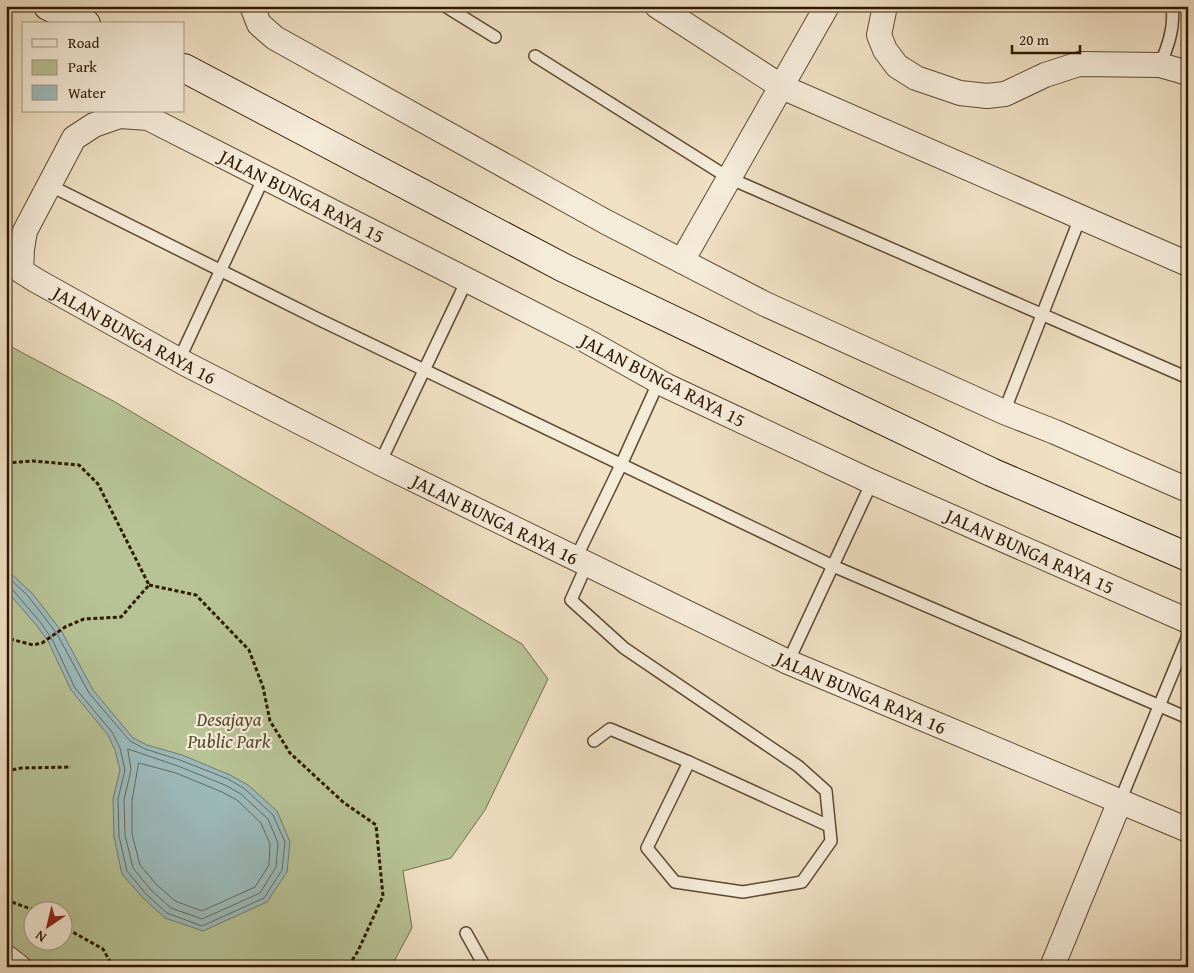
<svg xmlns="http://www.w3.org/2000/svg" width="1194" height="973" font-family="'Gentium Book Plus',serif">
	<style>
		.green { fill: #b7c396; stroke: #726e4b; fill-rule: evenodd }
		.water { fill: #9cbbbc; stroke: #707a71 }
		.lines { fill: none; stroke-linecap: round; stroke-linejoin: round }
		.shore { stroke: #656a5e; stroke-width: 1 }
		.lane-casing { stroke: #5e4a31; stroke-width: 14 }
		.street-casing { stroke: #5e4a31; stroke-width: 26 }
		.secondary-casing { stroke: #2e1800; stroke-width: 30 }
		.path { stroke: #2e1800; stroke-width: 3; stroke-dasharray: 4 2.5; stroke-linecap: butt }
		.lane { stroke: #f5ebd9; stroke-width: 11 }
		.street { stroke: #f5ebd9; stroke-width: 24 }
		.secondary { stroke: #f5ebd9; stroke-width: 28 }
		.labels { text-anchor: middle; stroke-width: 4.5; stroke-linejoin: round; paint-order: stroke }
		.street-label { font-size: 19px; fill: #2e1800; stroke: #f5ebd9 }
		.park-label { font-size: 19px; font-style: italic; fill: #574b2d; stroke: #f5ebd9 }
	</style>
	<rect width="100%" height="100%" fill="#f0e0c4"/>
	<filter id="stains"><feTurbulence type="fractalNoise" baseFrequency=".004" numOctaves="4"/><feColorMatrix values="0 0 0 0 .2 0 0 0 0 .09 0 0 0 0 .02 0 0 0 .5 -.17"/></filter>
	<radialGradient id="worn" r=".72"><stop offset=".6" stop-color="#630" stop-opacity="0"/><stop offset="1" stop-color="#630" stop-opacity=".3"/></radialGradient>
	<path class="green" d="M6,344l109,58 407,242 26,35 -63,131 -34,48 -48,13 9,57 -21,39h-385zM32,910h30v30h-30z"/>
	<polygon class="water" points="6,569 32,593 46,611 62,632 93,690 133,738 147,745 182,755 230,775 248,785 277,811 290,842 287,872 267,902 203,931 165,918 143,898 122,874 114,837 113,799 120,770 115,750 108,735 71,690 48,641 37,626 6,590"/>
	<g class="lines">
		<g class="shore">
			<polyline points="6,575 28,596 42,614 57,634 89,693 130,741 145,749 180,760 228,779 245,789 273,815 285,842 282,870 264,898 202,926 167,913 146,894 127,871 119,836 118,799 125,770 120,748 112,732 75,688 52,639 41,623 12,589 6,588"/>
			<polygon points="128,749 178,766 225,785 241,794 268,819 278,843 276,867 260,893 202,919 171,908 151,890 133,868 125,835 124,800 131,770"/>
			<polygon points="139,763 176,773 222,792 237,800 261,823 270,844 269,865 255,887 202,911 175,901 156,884 140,865 132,834 132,801"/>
		</g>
		<g class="lane-casing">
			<g id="lane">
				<polyline points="445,6 495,37"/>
				<polyline points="535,56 729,178 1188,378"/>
				<path d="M1160,65c8,-19 15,-38 12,-59"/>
				<polyline points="49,185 318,319 833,566 1188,718"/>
				<polyline points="179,360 264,177"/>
				<polyline points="1004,412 1080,218"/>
				<polyline points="380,463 467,280"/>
				<polyline points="576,558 621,465 659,381"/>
				<polyline points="587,564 571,600 624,648 798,766 826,791 831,841 802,882 743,892 675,882 647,848 689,762"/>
				<polyline points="788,662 872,482"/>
				<polyline points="594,741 610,729 689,762 829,826"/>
				<polyline points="1120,801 1188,636"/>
				<polyline points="466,933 485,967"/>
			</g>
		</g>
		<g class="street-casing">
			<g id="street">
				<polyline points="252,6 259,24 275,38 606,222 765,304 1004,412 1055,432 1188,490"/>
				<polyline points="657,6 782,87 1188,264"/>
				<polyline points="885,6 879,35 885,50 897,66 916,78 960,93 987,96 1005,94 1045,75 1079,64 1160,65 1188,73"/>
				<polyline points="682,261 827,6"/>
				<path id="s1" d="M1188,621l-316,-139 -205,-96 -82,-46 -437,-222 -28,-2 -26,9 -20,13 -49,93 -3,18 -1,22 16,10 149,83 194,99 408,199 400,168"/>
				<polyline points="6,957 19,967"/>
				<polyline points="1052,967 1120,801"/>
			</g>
		</g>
		<g class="secondary-casing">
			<g id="secondary">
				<polyline points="48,6 86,24"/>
				<polyline points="184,68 564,268 991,472 1188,557"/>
			</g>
		</g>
		<g class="path">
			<polyline points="6,463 33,461 79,465 98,484 149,585 121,617 84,619 65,627 42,643 33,645 6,638"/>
			<polyline points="149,585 196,595 249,650 263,687 270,721 290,753 343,802 376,825 383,896 358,951 348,967"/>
			<polyline points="6,771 21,768 71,767"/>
			<polyline points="6,900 34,910"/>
			<polyline points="62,926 103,949 113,967"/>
		</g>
		<use href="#lane" class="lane"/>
		<use href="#street" class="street"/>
		<use href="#secondary" class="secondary"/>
	</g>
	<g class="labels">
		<g class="street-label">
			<text transform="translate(302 196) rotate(27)" y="7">JALAN BUNGA RAYA 15</text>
			<text dy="7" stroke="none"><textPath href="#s1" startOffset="1511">JALAN BUNGA RAYA 16</textPath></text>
			<text transform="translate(663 380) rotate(27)" y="7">JALAN BUNGA RAYA 15</text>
			<text dy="7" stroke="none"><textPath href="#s1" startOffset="1916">JALAN BUNGA RAYA 16</textPath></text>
			<text transform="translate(1030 551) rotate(24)" y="7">JALAN BUNGA RAYA 15</text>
			<text dy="7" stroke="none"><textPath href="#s1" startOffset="2321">JALAN BUNGA RAYA 16</textPath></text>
		</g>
		<g class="park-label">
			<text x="229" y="726">Desajaya<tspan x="229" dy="22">Public Park</tspan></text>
		</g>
	</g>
	<rect width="1194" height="973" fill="none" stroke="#f0e0c4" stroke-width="25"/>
	<rect x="8" y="8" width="1179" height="958" fill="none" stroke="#2e1800" stroke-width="2.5"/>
	<rect x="12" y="12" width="1169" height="948" fill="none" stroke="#2e1800"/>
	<rect x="22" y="22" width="162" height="90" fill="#f5ebd9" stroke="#a59782"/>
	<rect x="32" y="39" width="25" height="8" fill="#f5ebd9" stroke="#a59782"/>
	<text x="68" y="48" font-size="15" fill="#2e1800">Road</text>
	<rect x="32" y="60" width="25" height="15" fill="#b7c396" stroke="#a59782"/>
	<text x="68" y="72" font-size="15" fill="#2e1800">Park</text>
	<rect x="32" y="85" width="25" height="15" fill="#9cbbbc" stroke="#a59782"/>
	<text x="68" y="98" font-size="15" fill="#2e1800">Water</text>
	<g transform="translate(48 926) rotate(215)"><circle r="24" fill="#f5ebd9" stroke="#a59782"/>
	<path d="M0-4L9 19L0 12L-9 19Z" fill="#8f2418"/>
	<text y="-8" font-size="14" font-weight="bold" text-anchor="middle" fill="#2e1800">N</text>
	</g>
	<path d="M1012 45v8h68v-8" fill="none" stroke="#2e1800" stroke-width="2.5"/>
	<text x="1019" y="45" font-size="15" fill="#2e1800" stroke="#f5ebd9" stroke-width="4" paint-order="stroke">20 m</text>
	<rect width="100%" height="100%" filter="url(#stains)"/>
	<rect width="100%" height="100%" fill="url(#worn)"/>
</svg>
